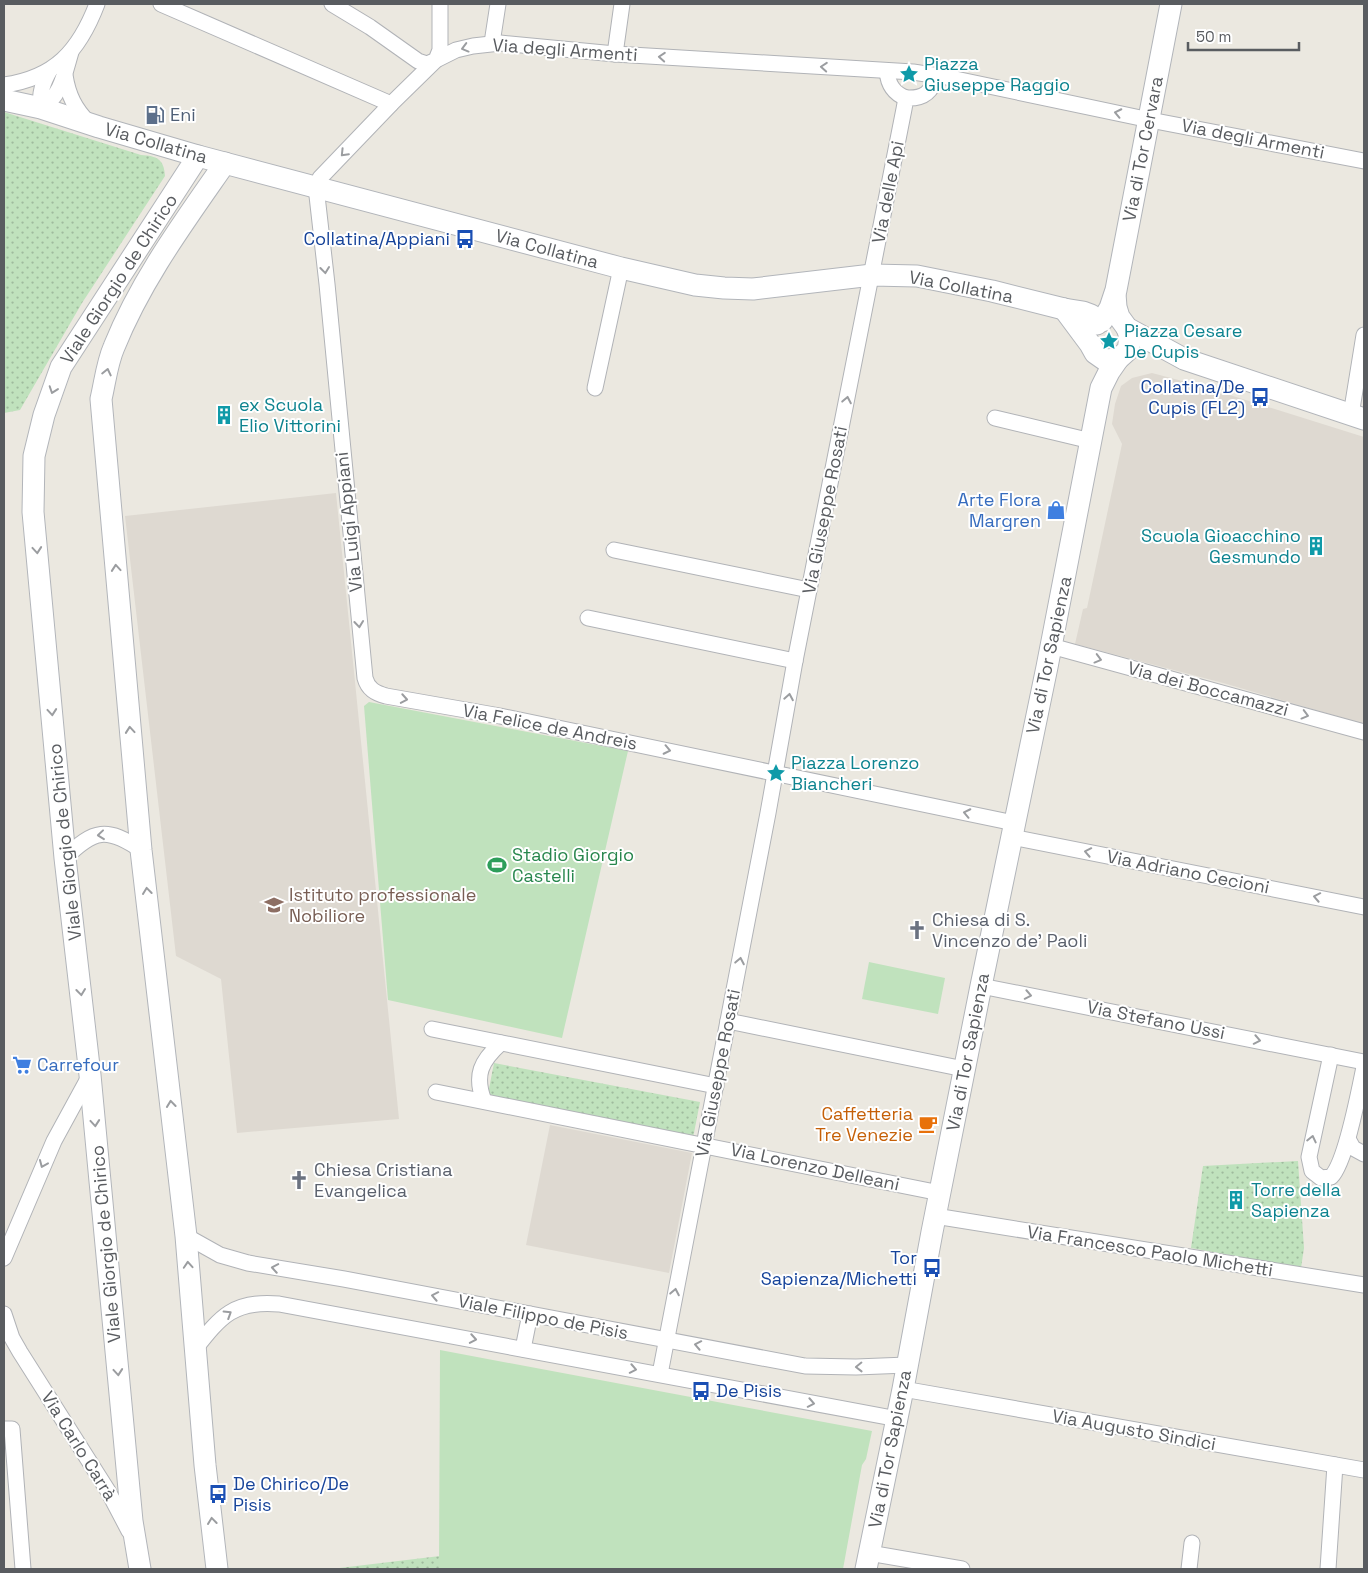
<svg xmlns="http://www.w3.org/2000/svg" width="1368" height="1573" font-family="'Space Grotesk',sans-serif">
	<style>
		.education { fill: #ded9d1 }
		.grass { fill: url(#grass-dots) }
		.pitch { fill: #c0e2bd }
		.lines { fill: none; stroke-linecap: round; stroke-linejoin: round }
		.street-casing { stroke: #b1b3b7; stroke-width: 17 }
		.secondary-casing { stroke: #b2b5ba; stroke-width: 23 }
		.street { stroke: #fff; stroke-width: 15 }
		.secondary { stroke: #fff; stroke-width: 21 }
		.oneway { stroke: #9b9da0 }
		.labels { text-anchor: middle; stroke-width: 4; stroke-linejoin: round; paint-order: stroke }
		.street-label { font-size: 18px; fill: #595c60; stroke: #fff }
		.culture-label { font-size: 18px; fill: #0d838f; stroke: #fff; text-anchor: start }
		.service-label { font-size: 18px; fill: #4e5e75; stroke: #fff; text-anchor: start }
		.transit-label { font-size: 18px; fill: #164399; stroke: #fff; text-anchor: end }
		.shop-label { font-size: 18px; fill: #366cbe; stroke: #fff; text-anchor: end }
		.leisure-label { font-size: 18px; fill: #27864d; stroke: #fff; text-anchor: start }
		.education-label { font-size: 18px; fill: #785e54; stroke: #fff; text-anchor: start }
		.worship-label { font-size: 18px; fill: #5b616d; stroke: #fff; text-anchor: start }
		.food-label { font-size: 18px; fill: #c56008; stroke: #fff; text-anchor: end }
	</style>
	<defs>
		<pattern id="grass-dots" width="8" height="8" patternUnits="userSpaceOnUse" patternTransform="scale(1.25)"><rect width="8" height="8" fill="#c0e2bd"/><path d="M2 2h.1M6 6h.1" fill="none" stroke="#9fba9d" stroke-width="1.8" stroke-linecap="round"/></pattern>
	</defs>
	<rect width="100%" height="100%" fill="#ebe8e0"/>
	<g class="education">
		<polygon points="1152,373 1201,386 1364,437 1364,724 1223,683 1075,644 1083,609 1087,608 1122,444 1112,424 1115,404 1121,386 1132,378"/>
		<polygon points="336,493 399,1119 237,1133 221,979 176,956 125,516"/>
		<polygon points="550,1125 692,1153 669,1273 526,1245"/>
	</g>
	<g class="grass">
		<path d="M4,112l137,43c16,1 23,4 24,21l-83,127 -62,107 -16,3z"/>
		<polygon points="494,1063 700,1102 693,1138 487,1099"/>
		<polygon points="1298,1161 1304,1248 1301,1268 1191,1248 1203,1166"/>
		<polygon points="440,1556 439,1569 331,1569"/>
	</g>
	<g class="pitch">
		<polygon points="369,702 628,751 562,1038 388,1000 364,706"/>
		<polygon points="869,962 945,978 938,1014 862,999"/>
		<polygon points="440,1350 872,1431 866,1459 862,1465 843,1569 439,1569"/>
	</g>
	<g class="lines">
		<g class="street-casing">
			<g id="street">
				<polyline points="161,4 391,104"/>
				<polyline points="332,4 370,27 418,61 427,64 436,60 440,50 440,4"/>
				<polyline points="492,43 498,4"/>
				<polyline points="615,54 622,4"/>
				<path d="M50,70c-7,12 -11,23 -9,38 20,-11 24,-36 30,-56"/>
				<path d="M887,71c1,13 6,22 19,27"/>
				<path d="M65,75c3,20 10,34 24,48"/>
				<path d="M4,85c51,-7 75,-34 93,-81"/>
				<polyline points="595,388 621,268"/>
				<polyline points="1351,415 1364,335"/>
				<polyline points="995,418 1091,441"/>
				<polyline points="614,550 809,590"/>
				<polyline points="588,618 795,661"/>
				<polyline points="1051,646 1364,732"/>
				<path d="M1014,823l-514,-107 -114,-20c-11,-3 -18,-7 -21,-18l-38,-394 -11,-97 4,-9 71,-74 45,-44 20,-10 17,-4 27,-3 115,11 298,18 33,5 204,43 214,41"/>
				<polyline points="1012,837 1364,907"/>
				<path d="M65,858c29,-29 42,-31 76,-8"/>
				<polyline points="981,986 1364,1062"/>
				<polyline points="728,1021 964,1069"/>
				<polyline points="432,1029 716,1086"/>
				<path d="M1331,1055l-22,102 3,14 9,7 10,-1c15,-15 28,-86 33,-110"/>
				<polyline points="436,1092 940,1193"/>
				<path d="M484,1101c-10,-26 -3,-40 17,-58"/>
				<polyline points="1348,1139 1353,1148 1364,1154"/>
				<polyline points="935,1216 1364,1285"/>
				<polyline points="186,1236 220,1255 248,1263 344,1279 805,1366 856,1367 907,1365"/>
				<polyline points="4,1258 54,1141 90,1075"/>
				<polyline points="4,1314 12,1338 20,1352 108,1491 129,1531"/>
				<path d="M195,1349c26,-33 39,-49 84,-45l619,115"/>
				<polyline points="523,1349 530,1314"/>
				<path d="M660,1374l108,-561 27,-152 109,-552 2,-11c17,1 26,-5 30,-22"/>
				<polyline points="903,1389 1364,1470"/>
				<polyline points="4,1429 12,1429 23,1569"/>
				<polyline points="869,1553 962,1569"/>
				<polyline points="1189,1569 1192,1543"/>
				<polyline points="1328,1569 1335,1465"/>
			</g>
		</g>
		<g class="secondary-casing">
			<g id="secondary">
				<polyline points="4,100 41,108 99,127 198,156 621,268 695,285 724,288 753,289 872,275 917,276 992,291 1064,309 1083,312 1091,315 1097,324"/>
				<polyline points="1115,294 1116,307 1119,317 1127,328 1184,359 1364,419"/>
				<polyline points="1064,309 1090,344 1095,353 1105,360 1118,359 1128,350 1130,337 1127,328"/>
				<polyline points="1102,321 1110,308 1116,290 1171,4"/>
				<polyline points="140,1569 132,1521 90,1075 65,858 33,512 34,456 44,415 61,367 198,156"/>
				<path d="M217,1569l-12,-104 -19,-229 -45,-386 -40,-451c4,-17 6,-36 13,-52 27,-67 70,-125 111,-184"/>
				<polyline points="866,1569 903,1389 932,1232 981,986 1047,667 1101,388 1109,372 1118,359"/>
			</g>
		</g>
		<use href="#street" class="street"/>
		<use href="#secondary" class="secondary"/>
	</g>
	<defs><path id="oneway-chevron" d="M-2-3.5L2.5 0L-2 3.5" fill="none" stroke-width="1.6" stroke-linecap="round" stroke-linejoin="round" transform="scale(1.25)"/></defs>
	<g class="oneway">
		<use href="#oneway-chevron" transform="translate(465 48) rotate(165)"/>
		<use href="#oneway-chevron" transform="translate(662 57) rotate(-176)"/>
		<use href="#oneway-chevron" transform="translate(824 67) rotate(-176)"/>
		<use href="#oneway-chevron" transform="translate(1118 113) rotate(-168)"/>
		<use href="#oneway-chevron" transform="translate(344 153) rotate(134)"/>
		<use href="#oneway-chevron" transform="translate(325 270) rotate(83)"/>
		<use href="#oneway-chevron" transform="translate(107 372) rotate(-77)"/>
		<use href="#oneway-chevron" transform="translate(53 390) rotate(109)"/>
		<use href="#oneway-chevron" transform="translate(847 400) rotate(-79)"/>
		<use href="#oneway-chevron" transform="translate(37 550) rotate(85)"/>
		<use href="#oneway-chevron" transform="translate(116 568) rotate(-95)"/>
		<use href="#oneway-chevron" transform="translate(359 624) rotate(84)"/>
		<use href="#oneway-chevron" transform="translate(1098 659) rotate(15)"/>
		<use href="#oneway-chevron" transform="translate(789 697) rotate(-80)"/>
		<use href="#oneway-chevron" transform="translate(404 699) rotate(10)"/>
		<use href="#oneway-chevron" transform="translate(52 712) rotate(85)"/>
		<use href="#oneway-chevron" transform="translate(1305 715) rotate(15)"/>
		<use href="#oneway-chevron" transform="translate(130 730) rotate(-95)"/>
		<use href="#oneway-chevron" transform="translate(667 750) rotate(12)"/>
		<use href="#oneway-chevron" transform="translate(967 813) rotate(-168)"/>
		<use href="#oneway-chevron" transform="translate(101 835) rotate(174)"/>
		<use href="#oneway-chevron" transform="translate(1088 852) rotate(-169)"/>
		<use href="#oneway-chevron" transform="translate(147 891) rotate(-97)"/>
		<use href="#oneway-chevron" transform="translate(1317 897) rotate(-169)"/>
		<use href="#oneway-chevron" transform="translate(740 961) rotate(-79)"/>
		<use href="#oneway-chevron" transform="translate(81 992) rotate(83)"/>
		<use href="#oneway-chevron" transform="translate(1028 995) rotate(11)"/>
		<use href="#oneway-chevron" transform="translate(1257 1040) rotate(11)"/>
		<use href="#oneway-chevron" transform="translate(171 1104) rotate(-96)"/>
		<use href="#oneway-chevron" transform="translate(95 1123) rotate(85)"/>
		<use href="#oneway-chevron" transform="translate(1312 1139) rotate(-77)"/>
		<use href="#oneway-chevron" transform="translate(43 1164) rotate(113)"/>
		<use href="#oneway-chevron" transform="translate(188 1265) rotate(-94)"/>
		<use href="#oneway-chevron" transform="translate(275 1268) rotate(-170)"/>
		<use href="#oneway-chevron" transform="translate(675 1292) rotate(-79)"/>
		<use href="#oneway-chevron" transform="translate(435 1296) rotate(-169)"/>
		<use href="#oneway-chevron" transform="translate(228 1314) rotate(-32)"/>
		<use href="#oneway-chevron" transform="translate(473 1339) rotate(10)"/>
		<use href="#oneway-chevron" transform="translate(698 1345) rotate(-169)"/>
		<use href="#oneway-chevron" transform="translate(859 1367) rotate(179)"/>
		<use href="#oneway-chevron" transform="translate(633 1369) rotate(11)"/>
		<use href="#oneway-chevron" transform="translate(118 1372) rotate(85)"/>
		<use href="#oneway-chevron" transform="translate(811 1403) rotate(11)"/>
		<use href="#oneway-chevron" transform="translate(212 1521) rotate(-97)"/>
	</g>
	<defs>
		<g id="sight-bare" transform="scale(1.5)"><path d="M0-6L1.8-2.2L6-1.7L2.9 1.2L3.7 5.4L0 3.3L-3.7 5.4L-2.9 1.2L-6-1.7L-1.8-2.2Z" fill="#0f9aa8" stroke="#fff" stroke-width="2.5" paint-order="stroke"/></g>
		<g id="fuel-bare" transform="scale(1.5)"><path d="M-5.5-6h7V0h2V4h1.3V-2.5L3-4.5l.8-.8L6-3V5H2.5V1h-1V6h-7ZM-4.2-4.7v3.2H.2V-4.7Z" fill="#5c6f8a" stroke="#fff" stroke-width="2.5" paint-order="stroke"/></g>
		<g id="bus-bare" transform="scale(1.5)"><path d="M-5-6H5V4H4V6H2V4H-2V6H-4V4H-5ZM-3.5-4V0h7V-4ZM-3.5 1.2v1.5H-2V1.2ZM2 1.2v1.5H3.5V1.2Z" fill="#1a4fb4" stroke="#fff" stroke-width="2.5" paint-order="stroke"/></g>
		<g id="building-bare" transform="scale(1.5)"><path d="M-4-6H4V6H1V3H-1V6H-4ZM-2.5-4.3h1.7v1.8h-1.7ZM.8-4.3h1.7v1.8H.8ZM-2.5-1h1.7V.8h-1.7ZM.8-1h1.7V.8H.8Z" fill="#0f9aa8" stroke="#fff" stroke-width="2.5" paint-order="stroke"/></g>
		<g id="shop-bare" transform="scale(1.5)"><path d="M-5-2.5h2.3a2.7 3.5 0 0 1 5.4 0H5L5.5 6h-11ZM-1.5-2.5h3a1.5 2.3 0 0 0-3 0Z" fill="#3f7fe0" stroke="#fff" stroke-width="2.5" paint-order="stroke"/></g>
		<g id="stadium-bare" transform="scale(1.5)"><path d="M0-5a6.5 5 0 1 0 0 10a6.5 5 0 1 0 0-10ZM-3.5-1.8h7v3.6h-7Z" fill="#2e9e5b" stroke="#fff" stroke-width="2.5" paint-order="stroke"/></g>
		<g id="school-bare" transform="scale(1.5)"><path d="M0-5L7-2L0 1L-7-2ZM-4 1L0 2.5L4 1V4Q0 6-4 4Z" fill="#8d6e63" stroke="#fff" stroke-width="2.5" paint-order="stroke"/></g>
		<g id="church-bare" transform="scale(1.5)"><path d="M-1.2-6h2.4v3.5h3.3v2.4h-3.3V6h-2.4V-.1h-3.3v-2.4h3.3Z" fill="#6b7280" stroke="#fff" stroke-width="2.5" paint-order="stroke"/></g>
		<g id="supermarket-bare" transform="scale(1.5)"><path d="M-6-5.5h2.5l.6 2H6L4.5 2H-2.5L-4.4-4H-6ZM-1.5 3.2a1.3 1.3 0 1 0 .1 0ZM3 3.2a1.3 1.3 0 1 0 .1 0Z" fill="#3f7fe0" stroke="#fff" stroke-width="2.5" paint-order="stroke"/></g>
		<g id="cafe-bare" transform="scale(1.5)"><path d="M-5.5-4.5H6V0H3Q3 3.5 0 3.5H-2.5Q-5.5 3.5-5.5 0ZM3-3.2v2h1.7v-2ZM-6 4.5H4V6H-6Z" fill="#e8710a" stroke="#fff" stroke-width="2.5" paint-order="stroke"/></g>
	</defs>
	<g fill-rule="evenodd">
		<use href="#sight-bare" x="909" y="74"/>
		<use href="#fuel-bare" x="155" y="115"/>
		<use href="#bus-bare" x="465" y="239"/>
		<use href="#sight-bare" x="1109" y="341"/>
		<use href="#bus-bare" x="1260" y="397"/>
		<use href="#building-bare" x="224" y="415"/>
		<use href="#shop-bare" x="1056" y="510"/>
		<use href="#building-bare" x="1316" y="546"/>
		<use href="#sight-bare" x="776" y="773"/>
		<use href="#stadium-bare" x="497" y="865"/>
		<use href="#school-bare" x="274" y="905"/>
		<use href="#church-bare" x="917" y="930"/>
		<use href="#supermarket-bare" x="22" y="1065"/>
		<use href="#cafe-bare" x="928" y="1124"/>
		<use href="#church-bare" x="299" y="1180"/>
		<use href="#building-bare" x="1236" y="1200"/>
		<use href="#bus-bare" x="932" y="1268"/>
		<use href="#bus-bare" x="701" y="1391"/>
		<use href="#bus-bare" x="218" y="1494"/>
	</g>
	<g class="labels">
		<g class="street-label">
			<text transform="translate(565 50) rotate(4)" y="6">Via degli Armenti</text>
			<text transform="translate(1253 139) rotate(11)" y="6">Via degli Armenti</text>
			<text transform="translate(156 143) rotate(16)" y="6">Via Collatina</text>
			<text transform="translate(1143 149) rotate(-79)" y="6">Via di Tor Cervara</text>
			<text transform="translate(888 192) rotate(-79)" y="6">Via delle Api</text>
			<text transform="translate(547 249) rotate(15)" y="6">Via Collatina</text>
			<text transform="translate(119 279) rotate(-57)" y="6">Viale Giorgio de Chirico</text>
			<text transform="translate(961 287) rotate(11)" y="6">Via Collatina</text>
			<text transform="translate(825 510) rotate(-79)" y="6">Via Giuseppe Rosati</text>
			<text transform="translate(349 522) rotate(-96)" y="6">Via Luigi Appiani</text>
			<text transform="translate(1049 655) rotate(-78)" y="6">Via di Tor Sapienza</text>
			<text transform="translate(1208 689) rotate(15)" y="6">Via dei Boccamazzi</text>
			<text transform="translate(550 727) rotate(11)" y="6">Via Felice de Andreis</text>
			<text transform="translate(65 842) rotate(-96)" y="6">Viale Giorgio de Chirico</text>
			<text transform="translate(1188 872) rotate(11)" y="6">Via Adriano Cecioni</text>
			<text transform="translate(1156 1020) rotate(11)" y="6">Via Stefano Ussi</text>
			<text transform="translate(968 1052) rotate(-79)" y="6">Via di Tor Sapienza</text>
			<text transform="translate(718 1073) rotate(-79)" y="6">Via Giuseppe Rosati</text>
			<text transform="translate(815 1167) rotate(12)" y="6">Via Lorenzo Delleani</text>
			<text transform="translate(106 1244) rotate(-95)" y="6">Viale Giorgio de Chirico</text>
			<text transform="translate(1150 1251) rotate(9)" y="6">Via Francesco Paolo Michetti</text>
			<text transform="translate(543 1317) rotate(11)" y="6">Viale Filippo de Pisis</text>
			<text transform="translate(1134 1430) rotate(10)" y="6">Via Augusto Sindici</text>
			<text transform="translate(79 1446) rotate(58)" y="6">Via Carlo Carrà</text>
			<text transform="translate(890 1449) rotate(-79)" y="6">Via di Tor Sapienza</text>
		</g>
		<g class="culture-label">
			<text x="924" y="70">Piazza<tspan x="924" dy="21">Giuseppe Raggio</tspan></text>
			<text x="1124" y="337">Piazza Cesare<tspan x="1124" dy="21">De Cupis</tspan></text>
			<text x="239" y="411">ex Scuola<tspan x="239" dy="21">Elio Vittorini</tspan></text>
			<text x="1301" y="542" text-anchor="end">Scuola Gioacchino<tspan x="1301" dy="21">Gesmundo</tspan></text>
			<text x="791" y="769">Piazza Lorenzo<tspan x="791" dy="21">Biancheri</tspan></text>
			<text x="1251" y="1196">Torre della<tspan x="1251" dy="21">Sapienza</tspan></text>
		</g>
		<g class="service-label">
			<text x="170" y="121">Eni</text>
		</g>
		<g class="transit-label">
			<text x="450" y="245">Collatina/Appiani</text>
			<text x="1245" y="393">Collatina/De<tspan x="1245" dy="21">Cupis (FL2)</tspan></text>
			<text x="917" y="1264">Tor<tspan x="917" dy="21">Sapienza/Michetti</tspan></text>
			<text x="716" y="1397" text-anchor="start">De Pisis</text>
			<text x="233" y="1490" text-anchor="start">De Chirico/De<tspan x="233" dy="21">Pisis</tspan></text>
		</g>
		<g class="shop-label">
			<text x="1041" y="506">Arte Flora<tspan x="1041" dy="21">Margren</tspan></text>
			<text x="37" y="1071" text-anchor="start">Carrefour</text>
		</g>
		<g class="leisure-label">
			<text x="512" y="861">Stadio Giorgio<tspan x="512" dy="21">Castelli</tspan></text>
		</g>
		<g class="education-label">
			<text x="289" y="901">Istituto professionale<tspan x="289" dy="21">Nobiliore</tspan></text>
		</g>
		<g class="worship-label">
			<text x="932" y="926">Chiesa di S.<tspan x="932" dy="21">Vincenzo de’ Paoli</tspan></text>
			<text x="314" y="1176">Chiesa Cristiana<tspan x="314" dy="21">Evangelica</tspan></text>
		</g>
		<g class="food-label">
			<text x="913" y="1120">Caffetteria<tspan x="913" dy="21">Tre Venezie</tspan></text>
		</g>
	</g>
	<rect width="1368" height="1573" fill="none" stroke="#595c60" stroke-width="10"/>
	<path d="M1188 42v8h111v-8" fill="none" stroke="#595c60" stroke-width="2.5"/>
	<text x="1196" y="42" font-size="15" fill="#595c60" stroke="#ffffff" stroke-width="4" paint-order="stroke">50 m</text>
</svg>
